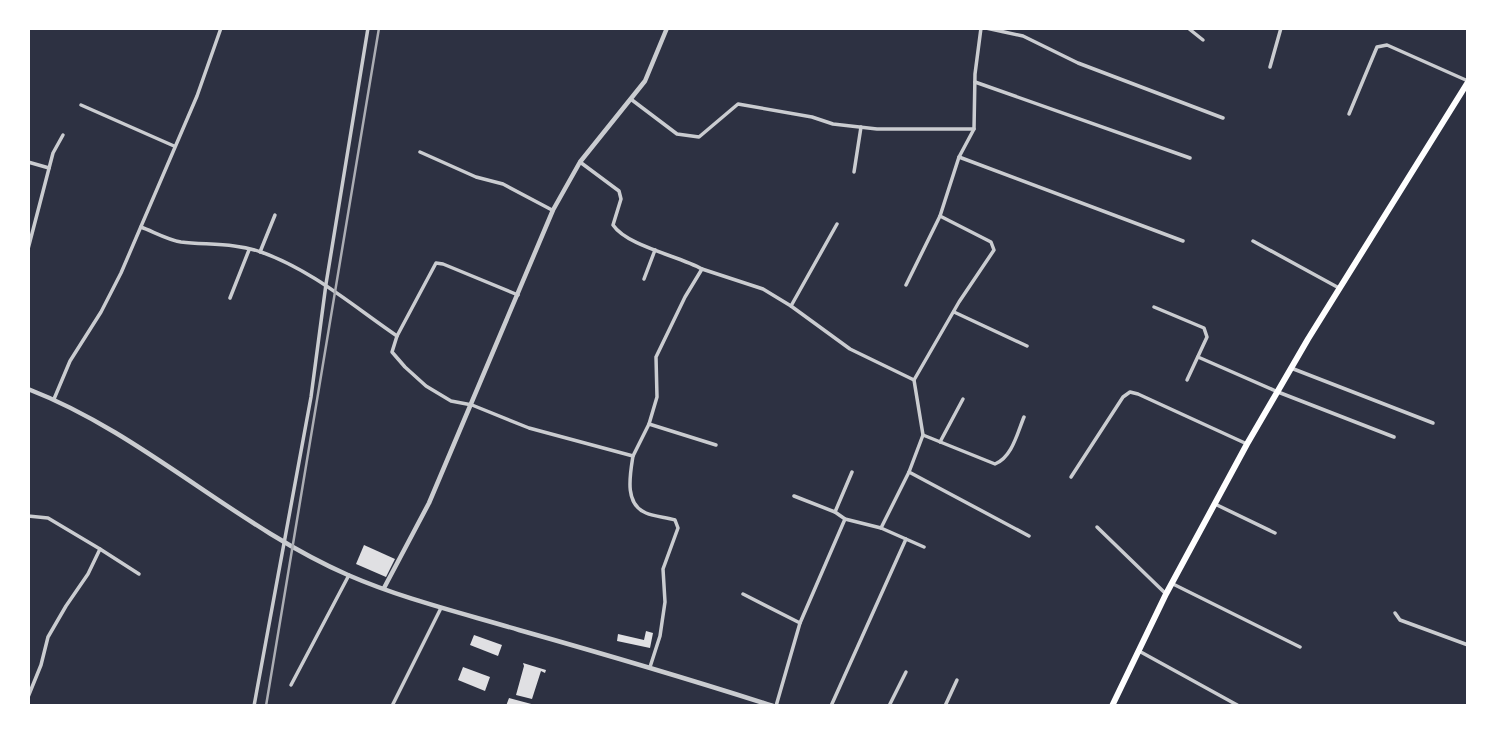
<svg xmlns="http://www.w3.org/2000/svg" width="1496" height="734" font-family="'Varela Round',sans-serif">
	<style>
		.building { fill: #e0e0e3 }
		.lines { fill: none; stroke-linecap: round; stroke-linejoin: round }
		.minor { stroke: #caccd0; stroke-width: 3.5 }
		.tertiary { stroke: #caccd0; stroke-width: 4.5 }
		.primary { stroke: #fff; stroke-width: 6 }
		.rail { stroke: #abadb3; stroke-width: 2.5 }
	</style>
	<rect width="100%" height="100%" fill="#2d3142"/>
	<g class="building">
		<polygon points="364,545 395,559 386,577 356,564"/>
		<polygon points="646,631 653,633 650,648 617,641 618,634 644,640"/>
		<polygon points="474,635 502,645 498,656 470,645"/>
		<polygon points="523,663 546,670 545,673 541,671 532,699 516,695 524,666"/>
		<polygon points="463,667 490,677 485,691 458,680"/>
		<polygon points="509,698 535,705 535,706 506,706"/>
	</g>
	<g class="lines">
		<g class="minor">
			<polyline points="986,28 1023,36 1078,63 1223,118"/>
			<polyline points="1188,28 1203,40"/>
			<polyline points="1270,67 1281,28"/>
			<polyline points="975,82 1190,158"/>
			<polyline points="632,100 677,134 699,137 738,104 812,117 833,124 877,129 974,129"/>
			<polyline points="81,105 174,146"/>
			<polyline points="1349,114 1377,47 1387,45 1468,81"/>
			<polyline points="420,152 476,177 503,184 552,210"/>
			<polyline points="959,157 1183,241"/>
			<polyline points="28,162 49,168"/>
			<path d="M580,162l39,29 2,8 -8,26c14,21 66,31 89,44l-17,28 -29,60 1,40 -8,27 -16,32"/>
			<polyline points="854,172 861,127"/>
			<path d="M141,227c13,5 27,13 40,15 26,3 55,1 80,10 51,18 92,54 136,84"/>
			<polyline points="1253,241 1339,288"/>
			<polyline points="28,249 53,153 63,135"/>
			<polyline points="260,252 275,215"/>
			<polyline points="702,269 763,289 791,306 850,349 914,380"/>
			<polyline points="644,279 655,250"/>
			<polyline points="906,285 940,216"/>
			<path d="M518,295l-75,-31 -7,-1 -39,73 -5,16 13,15 21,19 25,15 21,4 57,23 104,28c-3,19 -9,48 13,57 9,4 20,4 29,7l3,8 -15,41 2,33 -5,34 -10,31"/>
			<polyline points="230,298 249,250"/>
			<polyline points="791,306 837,224"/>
			<polyline points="1154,307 1204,328 1207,337 1187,380"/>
			<polyline points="954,312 1027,346"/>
			<polyline points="1198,357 1278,392 1394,437"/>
			<polyline points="1291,368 1433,423"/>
			<polyline points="54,399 70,361 101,312 121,273 197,96 221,28"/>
			<polyline points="649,424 716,445"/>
			<path d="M923,435l72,29c17,-7 22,-30 29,-47"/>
			<polyline points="940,442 963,399"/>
			<polyline points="909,472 1029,536"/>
			<polyline points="1071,477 1123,397 1130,392 1138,394 1247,444"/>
			<polyline points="794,496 835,512 845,519 881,528 924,547"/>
			<polyline points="1215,504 1275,533"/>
			<polyline points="835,512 852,472"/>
			<polyline points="28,516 48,518 100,549"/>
			<polyline points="1097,527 1165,593"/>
			<polyline points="881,528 909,472 923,435 914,380 959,302 994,250 991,242 940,216 959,157 974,129 975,74 981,28"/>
			<polyline points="1173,584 1300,647"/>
			<polyline points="743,594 800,623"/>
			<polyline points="1395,613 1400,620 1468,645"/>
			<polyline points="1139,651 1239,706"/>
			<polyline points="291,685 349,575"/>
			<polyline points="28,697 41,665 48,637 66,606 88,574 100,549 139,574"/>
			<polyline points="254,706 311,397 326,284 368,28"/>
			<polyline points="392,706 441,608"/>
			<polyline points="776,706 800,623 845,519"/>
			<polyline points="831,706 906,539"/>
			<polyline points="889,706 906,672"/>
			<polyline points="945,706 957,680"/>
		</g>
		<g class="tertiary">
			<path d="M28,389c116,45 206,136 320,186 55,24 114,38 171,55 85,24 170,49 254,76"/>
			<polyline points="384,588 429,503 553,210 580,162 645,81 667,28"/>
		</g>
		<polyline class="primary" points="1112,706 1166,594 1247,444 1308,339 1468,82"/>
		<polyline class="rail" points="266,706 379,28"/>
	</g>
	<rect width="1496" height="734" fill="none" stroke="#ffffff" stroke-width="60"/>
</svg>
